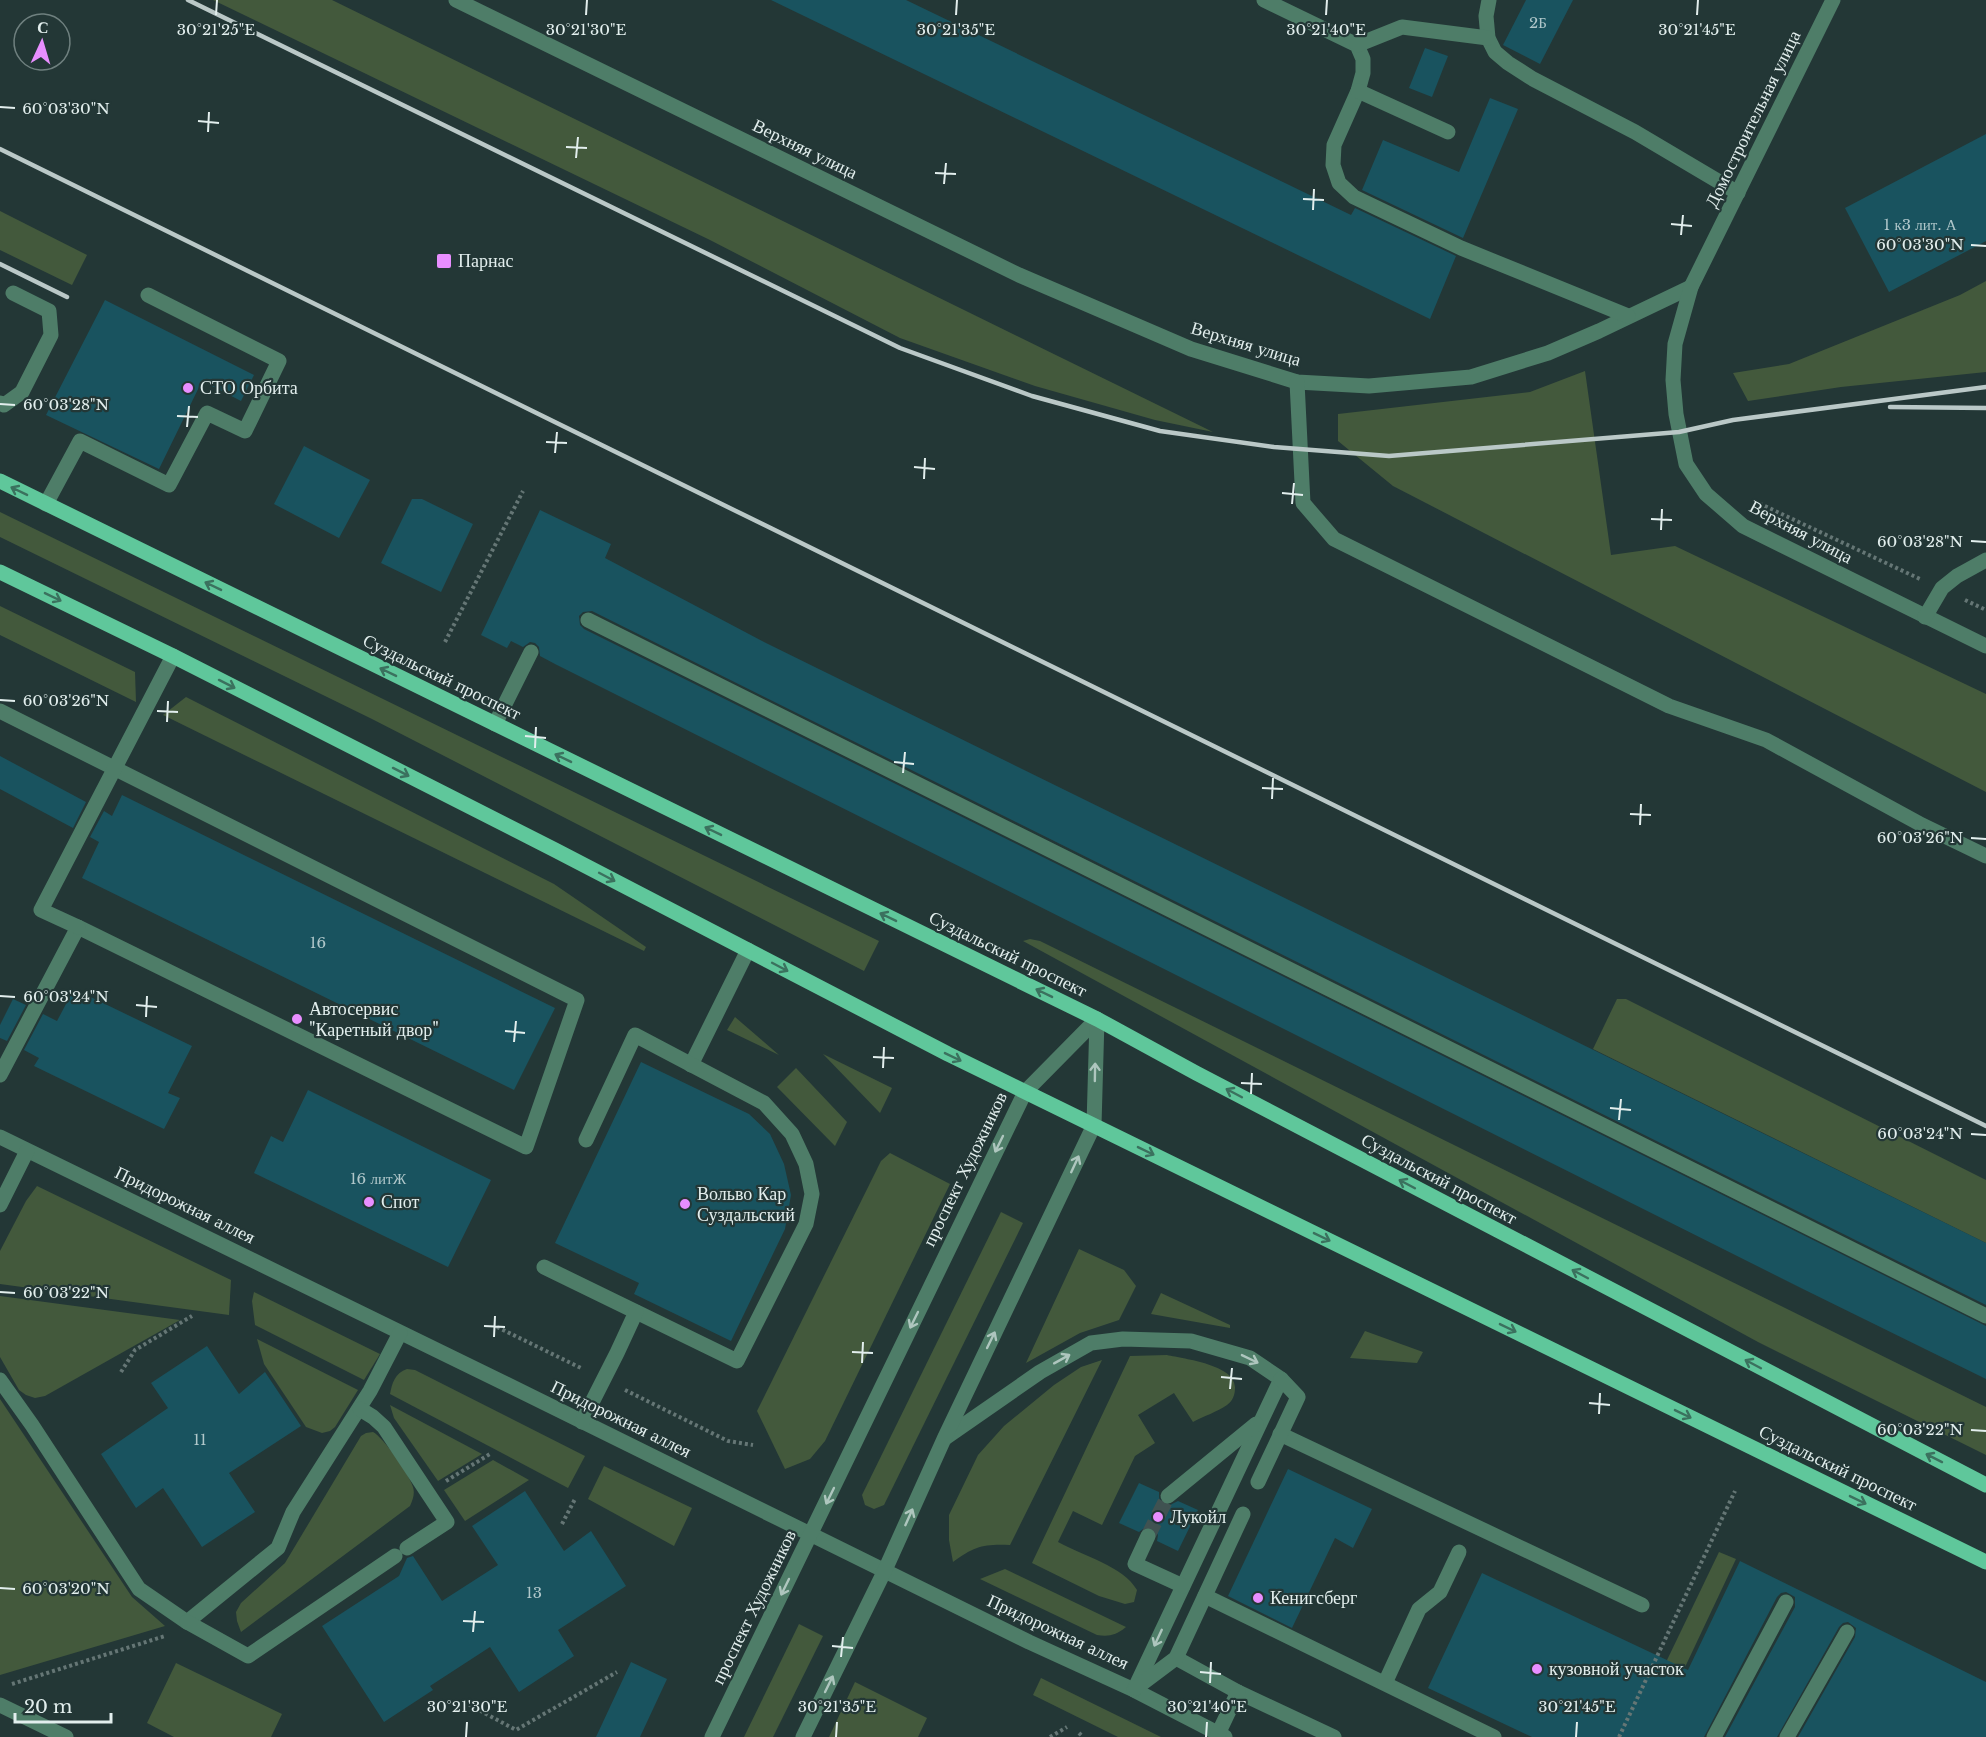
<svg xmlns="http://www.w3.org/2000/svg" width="1986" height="1737" font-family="'Libre Baskerville',serif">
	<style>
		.green { fill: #43593c }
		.building { fill: #19535f }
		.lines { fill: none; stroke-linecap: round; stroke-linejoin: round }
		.minor-tunnel { stroke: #405251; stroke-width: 15; stroke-dasharray: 15 8; stroke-linecap: butt }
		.path { stroke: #657675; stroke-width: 4; stroke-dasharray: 3 3; stroke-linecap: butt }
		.minor { stroke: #4e7d68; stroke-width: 15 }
		.major { stroke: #5fc79b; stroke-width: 15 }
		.rail { stroke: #bac8c7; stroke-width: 4.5 }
		.oneway { stroke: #3b715e }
		.oneway2 { stroke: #aec6be }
		.ticks { fill: none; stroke: #e2eeed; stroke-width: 2 }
		.poi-dot { fill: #e88eff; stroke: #233736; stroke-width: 2 }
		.labels { text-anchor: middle; stroke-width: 4.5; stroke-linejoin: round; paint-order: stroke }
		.number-label { font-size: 15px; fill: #b0c7ca }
		.street-label { font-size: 18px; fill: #e2eeed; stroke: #233736 }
		.poi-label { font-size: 18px; fill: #e2eeed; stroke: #233736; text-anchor: start }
		.ticks-label { font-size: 15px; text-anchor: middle; fill: #e2eeed; stroke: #233736; stroke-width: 4.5; stroke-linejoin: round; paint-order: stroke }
	</style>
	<rect width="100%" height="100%" fill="#233736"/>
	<g class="green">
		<polygon points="213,0 332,0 1213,432 1155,420 1035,386 900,338 710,240"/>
		<polygon points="0,211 87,255 72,285 0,250"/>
		<polygon points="1986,281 1986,372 1841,387 1748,401 1733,373 1789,364 1960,295"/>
		<polygon points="1585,371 1611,555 1675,546 1986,694 1986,792 1393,486 1338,441 1338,414 1530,392"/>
		<polygon points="0,512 879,941 864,971 372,719 0,537"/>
		<polygon points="0,606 135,672 136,702 0,635"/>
		<polygon points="186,697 554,884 646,947 644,951 163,715"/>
		<polygon points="1030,939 1040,941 1986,1407 1986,1455 1758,1342 1023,941"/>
		<polygon points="1617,999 1626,999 1986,1180 1986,1243 1593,1049"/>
		<polygon points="735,1017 779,1055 727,1030"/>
		<polygon points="823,1054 892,1088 880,1113"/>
		<polygon points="796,1068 847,1122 835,1146 777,1087"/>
		<polygon points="890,1153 950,1184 825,1441 810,1459 785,1469 757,1411 881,1161"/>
		<polygon points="37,1186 231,1280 229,1315 0,1284 0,1251 26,1201"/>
		<polygon points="1001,1212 1023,1223 884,1505 874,1509 865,1505 862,1495"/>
		<polygon points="1079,1249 1124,1270 1136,1286 1119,1320 1080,1333 1026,1363"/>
		<polygon points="254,1292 380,1354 364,1380 255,1325 252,1301"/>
		<polygon points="1161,1293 1230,1325 1230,1328 1151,1314"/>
		<polygon points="0,1296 180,1320 45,1396 35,1398 26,1395 19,1390 0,1357"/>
		<polygon points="1365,1331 1423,1352 1417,1363 1350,1358"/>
		<polygon points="257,1339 358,1390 335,1427 330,1431 322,1433 306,1427 264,1364"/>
		<path d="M1167,1355c18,4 69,10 68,33 0,6 -2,13 -8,17 -10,7 -23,11 -34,17l-19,-29 -36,22 17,28 -20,13 -33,69 -29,-14 -15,31c25,14 65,24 79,48l-3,12 -9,2 -26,-8 -67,-33 98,-207z"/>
		<path d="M1102,1360l-92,185c-27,-1 -35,1 -57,17l-4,-22v-25l29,-60 26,-29 50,-41 27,-18z"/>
		<path d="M407,1369l8,1 170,86 -17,32 -178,-94c2,-11 5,-21 17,-25z"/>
		<polygon points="0,1399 132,1597 165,1626 0,1675"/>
		<polygon points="390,1405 482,1454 438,1481 394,1418"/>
		<path d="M373,1432c10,5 37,43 40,55 2,7 0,12 -3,19l-169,126 -4,-11 -1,-9 5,-9 44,-40 76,-127 5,-3z"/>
		<polygon points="493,1460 529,1480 465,1521 444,1490"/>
		<polygon points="604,1466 692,1508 674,1546 588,1499"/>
		<polygon points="1719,1552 1736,1559 1652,1737 1630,1737"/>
		<path d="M1005,1569l121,58c-10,8 -17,10 -29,8l-117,-56z"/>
		<polygon points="799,1624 823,1636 773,1737 744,1737"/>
		<polygon points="176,1663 282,1714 271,1737 174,1737 147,1723"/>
		<polygon points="1041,1678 1161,1737 1118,1737 1033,1695"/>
		<polygon points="855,1682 927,1718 918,1737 829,1737"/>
	</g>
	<g class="building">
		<polygon points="771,0 906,0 1351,215 1355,208 1456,256 1430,319"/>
		<polygon points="1526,0 1573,0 1540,64 1503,45"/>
		<polygon points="1425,48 1448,56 1432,97 1409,88"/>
		<polygon points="1490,98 1518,109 1463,238 1362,190 1383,140 1459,172"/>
		<polygon points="1986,134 1986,241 1889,292 1845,208"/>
		<polygon points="105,300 254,375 241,401 202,381 159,469 46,415"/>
		<polygon points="304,446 370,480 339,538 274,504"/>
		<polygon points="412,499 422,499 473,524 441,592 381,563"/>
		<polygon points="540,510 611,544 605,558 766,643 1986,1243 1986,1305 592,611 583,612 579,616 580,625 584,629 1986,1326 1986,1379 1805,1290 555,664 540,656 539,647 535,643 530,642 523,647 511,641 507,648 481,635"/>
		<polygon points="0,756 86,802 73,828 0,789"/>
		<polygon points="122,795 555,1008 514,1090 82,878 99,842 90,837 104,811 112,816"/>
		<polygon points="74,989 192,1046 168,1093 180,1098 164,1129 34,1066 39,1058 24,1050 43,1014 57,1021"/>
		<polygon points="13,999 26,1005 7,1041 0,1038 0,1025"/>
		<polygon points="641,1062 749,1114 770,1134 784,1164 791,1195 785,1229 731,1341 634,1294 639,1283 555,1243"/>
		<polygon points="308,1090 491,1180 448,1267 254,1173 271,1136 283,1142"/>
		<polygon points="207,1346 239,1394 265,1372 301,1426 229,1473 255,1512 202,1547 163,1488 136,1508 101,1454 168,1408 151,1383"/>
		<polygon points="1288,1469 1372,1509 1353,1548 1335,1538 1292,1628 1228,1596"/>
		<polygon points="1139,1483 1159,1492 1159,1498 1164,1505 1170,1505 1178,1501 1198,1510 1178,1551 1157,1541 1158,1535 1153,1527 1147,1526 1139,1532 1119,1523"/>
		<polygon points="525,1491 564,1551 591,1531 626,1586 558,1630 574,1656 519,1692 490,1647 430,1686 433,1690 384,1722 322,1626 399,1576 407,1558 413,1556 442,1601 498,1565 472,1526"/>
		<polygon points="1740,1561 1986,1682 1986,1737 1798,1737 1855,1637 1856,1628 1848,1622 1843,1623 1839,1627 1777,1737 1725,1737 1795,1607 1795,1597 1786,1592 1781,1593 1777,1597 1704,1737 1532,1737 1428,1688 1482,1573 1688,1670"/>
		<polygon points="631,1662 667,1679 640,1737 596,1737"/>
	</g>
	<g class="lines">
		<polyline class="minor-tunnel" points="1148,1536 1168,1496"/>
		<g class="path">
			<polyline points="1754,501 1920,579"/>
			<polyline points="1965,600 1986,610"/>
			<polyline points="445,642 523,491"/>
			<polyline points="497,1327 583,1369"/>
			<polyline points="121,1372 135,1350 192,1316"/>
			<polyline points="625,1390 728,1441 753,1445"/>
			<polyline points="446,1481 490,1454"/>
			<polyline points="562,1524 575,1499"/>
			<polyline points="12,1684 165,1636"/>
			<polyline points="464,1702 516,1730 617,1672"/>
			<polyline points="1079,1733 1083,1737"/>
			<polyline points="1050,1737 1067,1727"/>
			<polyline points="1619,1737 1735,1491"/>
		</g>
		<g class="minor">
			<polyline points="456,0 1019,275 1191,349 1297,382 1369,386 1471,377 1548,353 1599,331 1691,287"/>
			<polyline points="1264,0 1357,45 1363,59 1363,73 1358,91 1334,145 1333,165 1339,183 1354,197 1461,248 1628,316"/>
			<polyline points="1489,0 1486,16 1488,38 1495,52 1508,63 1533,79 1635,132 1738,193"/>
			<polyline points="1833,0 1691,287 1675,344 1673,380 1676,414 1686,464 1706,494 1743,526 1986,646"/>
			<polyline points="1357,45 1402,27 1488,38"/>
			<polyline points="1358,91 1448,132"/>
			<polyline points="1297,382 1303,503 1334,539 1669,706 1766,740 1922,825 1986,856"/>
			<polyline points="0,403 4,405 22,392 51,335 49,311 13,293"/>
			<polyline points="46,504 80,441 169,485 207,413 245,431 279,361 148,295"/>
			<polyline points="1925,617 1942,588 1957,576 1986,560"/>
			<polyline points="588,620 1986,1316"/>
			<polyline points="0,711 577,1000 526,1147 78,927 0,1075"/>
			<polyline points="495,724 531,652"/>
			<polyline points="78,927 41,910 173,656"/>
			<polyline points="691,1065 748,950"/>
			<polyline points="0,1137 500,1381 1029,1642 1134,1690 1225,1737"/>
			<polyline points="0,1205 27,1151"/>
			<polyline points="544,1267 737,1361 806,1224 812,1194 806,1164 792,1134 764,1103 635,1035 586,1140"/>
			<polyline points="0,1380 32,1425 139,1589 187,1622 278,1548 293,1512 370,1391 400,1333"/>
			<polyline points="360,1409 373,1417 384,1427 447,1522 407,1548"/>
			<polyline points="582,1422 617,1353 636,1312"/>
			<polyline points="1280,1434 1642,1605"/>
			<polyline points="945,1438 1040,1372 1091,1343 1123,1339 1191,1341 1250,1358 1281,1379 1134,1690"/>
			<polyline points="1258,1482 1298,1397 1281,1379"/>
			<polyline points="1168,1496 1256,1424"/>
			<polyline points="1148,1536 1135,1564 1183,1586"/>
			<polyline points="1205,1596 1494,1737"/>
			<polyline points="187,1622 248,1656 395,1556"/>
			<polyline points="1176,1658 1238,1692 1334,1737"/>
			<polyline points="1385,1683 1419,1609 1440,1592 1459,1552"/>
			<polyline points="1136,1688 1176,1658 1243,1514"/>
			<polyline points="0,1705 66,1737"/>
			<polyline points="1218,1734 1238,1692"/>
			<polyline points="712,1737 1025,1092 1097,1019"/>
			<polyline points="803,1737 885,1570 944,1439 1094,1125 1097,1019"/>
			<polyline points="1714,1737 1786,1602"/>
			<polyline points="1787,1737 1847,1632"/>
		</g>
		<g class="major">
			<polyline points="0,481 1097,1019 1196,1073 1986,1485"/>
			<polyline points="0,572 173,656 555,850 948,1054 1986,1562"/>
		</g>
		<g class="rail">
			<polyline points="188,0 900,348 1032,396 1160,431 1274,447 1389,456 1679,432 1733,420 1986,387"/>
			<polyline points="0,149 1986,1126"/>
			<polyline points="0,264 67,297"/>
			<polyline points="1890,407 1986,408"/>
		</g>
	</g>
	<defs><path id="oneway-shaft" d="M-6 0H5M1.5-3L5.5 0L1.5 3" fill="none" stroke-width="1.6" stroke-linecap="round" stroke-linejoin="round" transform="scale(1.5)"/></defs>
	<g class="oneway">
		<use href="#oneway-shaft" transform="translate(19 491) rotate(-154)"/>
		<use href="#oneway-shaft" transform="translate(213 586) rotate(-154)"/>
		<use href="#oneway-shaft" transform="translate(53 597) rotate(26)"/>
		<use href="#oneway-shaft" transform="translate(388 672) rotate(-154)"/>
		<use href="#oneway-shaft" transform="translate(227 684) rotate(27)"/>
		<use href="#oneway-shaft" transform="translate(563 758) rotate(-154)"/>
		<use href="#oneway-shaft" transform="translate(401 772) rotate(27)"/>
		<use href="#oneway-shaft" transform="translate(713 831) rotate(-154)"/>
		<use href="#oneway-shaft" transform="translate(607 877) rotate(28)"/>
		<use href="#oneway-shaft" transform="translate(888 917) rotate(-154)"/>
		<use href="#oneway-shaft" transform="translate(780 967) rotate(28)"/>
		<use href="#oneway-shaft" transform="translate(1044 993) rotate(-154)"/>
		<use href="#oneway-shaft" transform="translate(953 1057) rotate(26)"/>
		<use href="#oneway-shaft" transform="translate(1234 1093) rotate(-152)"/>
		<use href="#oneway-shaft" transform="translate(1146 1151) rotate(26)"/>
		<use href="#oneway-shaft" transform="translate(1407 1184) rotate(-152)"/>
		<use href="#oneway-shaft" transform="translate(1322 1237) rotate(26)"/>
		<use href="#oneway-shaft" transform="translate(1580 1274) rotate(-152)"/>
		<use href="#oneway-shaft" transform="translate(1508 1328) rotate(26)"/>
		<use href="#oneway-shaft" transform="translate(1753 1364) rotate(-152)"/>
		<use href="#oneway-shaft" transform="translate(1683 1414) rotate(26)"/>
		<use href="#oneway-shaft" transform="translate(1934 1458) rotate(-153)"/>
		<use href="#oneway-shaft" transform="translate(1858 1500) rotate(26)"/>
	</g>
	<g class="oneway2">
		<use href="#oneway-shaft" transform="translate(1095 1072) rotate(-89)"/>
		<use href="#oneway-shaft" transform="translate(999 1144) rotate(116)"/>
		<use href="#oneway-shaft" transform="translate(1075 1164) rotate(-65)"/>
		<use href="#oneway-shaft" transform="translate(914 1320) rotate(116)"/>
		<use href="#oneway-shaft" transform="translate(991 1340) rotate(-64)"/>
		<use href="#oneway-shaft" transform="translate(1062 1359) rotate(-29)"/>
		<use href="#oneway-shaft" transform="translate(1250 1359) rotate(26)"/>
		<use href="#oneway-shaft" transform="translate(830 1496) rotate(116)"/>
		<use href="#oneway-shaft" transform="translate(909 1517) rotate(-66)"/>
		<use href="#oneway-shaft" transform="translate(785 1587) rotate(116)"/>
		<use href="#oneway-shaft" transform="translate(1158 1638) rotate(115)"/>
		<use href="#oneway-shaft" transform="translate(829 1684) rotate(-64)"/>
	</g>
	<path class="ticks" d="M216,15l1,-15M586,15l1,-15M956,15l1,-15M1326,15l1,-15M1697,15l1,-15M0,107l15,1M198,121l21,2M208,132l1,-20M566,147l21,1M576,158l2,-21M935,173l21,1M944,184l2,-21M1303,199l21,1M1313,210l1,-21M1671,224l21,2M1681,235l2,-20M1971,245l15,1M0,404l15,1M177,416l21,1M187,427l2,-21M546,442l21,1M555,453l2,-21M914,467l21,2M924,479l1,-21M1282,493l21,2M1292,504l2,-21M1651,519l21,1M1661,530l1,-21M1971,541l15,1M0,700l15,1M157,711l21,1M167,722l1,-21M525,736l21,2M535,748l1,-21M894,762l20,2M903,773l2,-21M1262,788l21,1M1272,799l1,-21M1630,814l21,1M1640,825l1,-21M1971,838l15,1M0,996l15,1M136,1005l21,2M146,1017l1,-21M505,1031l20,2M514,1042l2,-21M873,1057l21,1M883,1068l1,-21M1241,1083l21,1M1251,1094l1,-21M1610,1108l21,2M1619,1120l2,-21M1971,1134l15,1M0,1292l15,1M484,1326l21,1M494,1337l1,-21M852,1352l21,1M862,1363l1,-21M1221,1377l21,2M1230,1389l2,-21M1589,1403l21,2M1599,1414l1,-21M1971,1430l15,1M0,1588l15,1M463,1621l21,1M473,1632l2,-21M832,1646l21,2M841,1657l2,-20M1200,1672l21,2M1210,1683l1,-21M466,1737l1,-15M836,1737l1,-15M1206,1737l1,-15M1576,1737l1,-15"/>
	<g class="poi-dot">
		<rect x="436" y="253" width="16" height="16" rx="3"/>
		<circle cx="188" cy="388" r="6"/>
		<circle cx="297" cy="1019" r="6"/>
		<circle cx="369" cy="1202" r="6"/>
		<circle cx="685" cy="1204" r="6"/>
		<circle cx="1158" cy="1517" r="6"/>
		<circle cx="1258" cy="1598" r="6"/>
		<circle cx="1537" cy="1669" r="6"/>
	</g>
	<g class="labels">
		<g class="number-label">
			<text x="1538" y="28">2Б</text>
			<text x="1920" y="230">1 к3 лит. А</text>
			<text x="318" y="948">16</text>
			<text x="378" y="1184">16 литЖ</text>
			<text x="200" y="1445">11</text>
			<text x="534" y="1598">13</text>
		</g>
		<g class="street-label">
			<text transform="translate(1753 119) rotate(-64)" y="6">Домостроительная улица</text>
			<text transform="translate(805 149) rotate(26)" y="6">Верхняя улица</text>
			<text transform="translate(1246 344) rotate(17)" y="6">Верхняя улица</text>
			<text transform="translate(1801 532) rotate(28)" y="6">Верхняя улица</text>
			<text transform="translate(442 677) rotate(26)" y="6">Суздальский проспект</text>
			<text transform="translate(1008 954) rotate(26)" y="6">Суздальский проспект</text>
			<text transform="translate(965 1169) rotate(-64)" y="6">проспект Художников</text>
			<text transform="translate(1439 1179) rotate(28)" y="6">Суздальский проспект</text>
			<text transform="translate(185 1205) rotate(26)" y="6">Придорожная аллея</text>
			<text transform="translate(621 1419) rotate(26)" y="6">Придорожная аллея</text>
			<text transform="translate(1838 1468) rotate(26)" y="6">Суздальский проспект</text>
			<text transform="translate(754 1607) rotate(-64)" y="6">проспект Художников</text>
			<text transform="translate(1058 1632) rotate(25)" y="6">Придорожная аллея</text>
		</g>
		<g class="poi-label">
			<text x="458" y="267">Парнас</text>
			<text x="200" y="394">СТО Орбита</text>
			<text x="309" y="1015">Автосервис<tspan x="309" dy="21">"Каретный двор"</tspan></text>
			<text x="697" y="1200">Вольво Кар<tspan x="697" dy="21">Суздальский</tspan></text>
			<text x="381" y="1208">Спот</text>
			<text x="1170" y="1523">Лукойл</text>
			<text x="1270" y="1604">Кенигсберг</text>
			<text x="1549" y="1675">кузовной участок</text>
		</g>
	</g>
	<g class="ticks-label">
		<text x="216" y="35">30°21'25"E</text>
		<text x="586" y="35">30°21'30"E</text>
		<text x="956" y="35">30°21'35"E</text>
		<text x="1326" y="35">30°21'40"E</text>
		<text x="1697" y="35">30°21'45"E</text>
		<text x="66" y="114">60°03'30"N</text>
		<text x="1920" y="250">60°03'30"N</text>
		<text x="66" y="410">60°03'28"N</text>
		<text x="1920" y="547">60°03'28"N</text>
		<text x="66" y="706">60°03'26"N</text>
		<text x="1920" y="843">60°03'26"N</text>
		<text x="66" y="1002">60°03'24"N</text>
		<text x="1920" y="1139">60°03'24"N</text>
		<text x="66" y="1298">60°03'22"N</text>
		<text x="1920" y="1435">60°03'22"N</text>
		<text x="66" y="1594">60°03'20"N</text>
		<text x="467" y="1712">30°21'30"E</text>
		<text x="837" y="1712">30°21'35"E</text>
		<text x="1207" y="1712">30°21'40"E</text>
		<text x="1577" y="1712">30°21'45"E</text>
	</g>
	<g transform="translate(42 42) rotate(4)"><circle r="28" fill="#233736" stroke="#6f807f" stroke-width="1.5"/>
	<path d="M0-4.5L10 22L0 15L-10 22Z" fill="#e88eff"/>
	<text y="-9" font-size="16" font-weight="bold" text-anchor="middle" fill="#e2eeed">С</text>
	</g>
	<path d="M15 1713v9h96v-9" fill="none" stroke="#e2eeed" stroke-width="3"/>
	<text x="24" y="1713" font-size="18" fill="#e2eeed" stroke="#233736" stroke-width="4.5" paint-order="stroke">20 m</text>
</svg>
